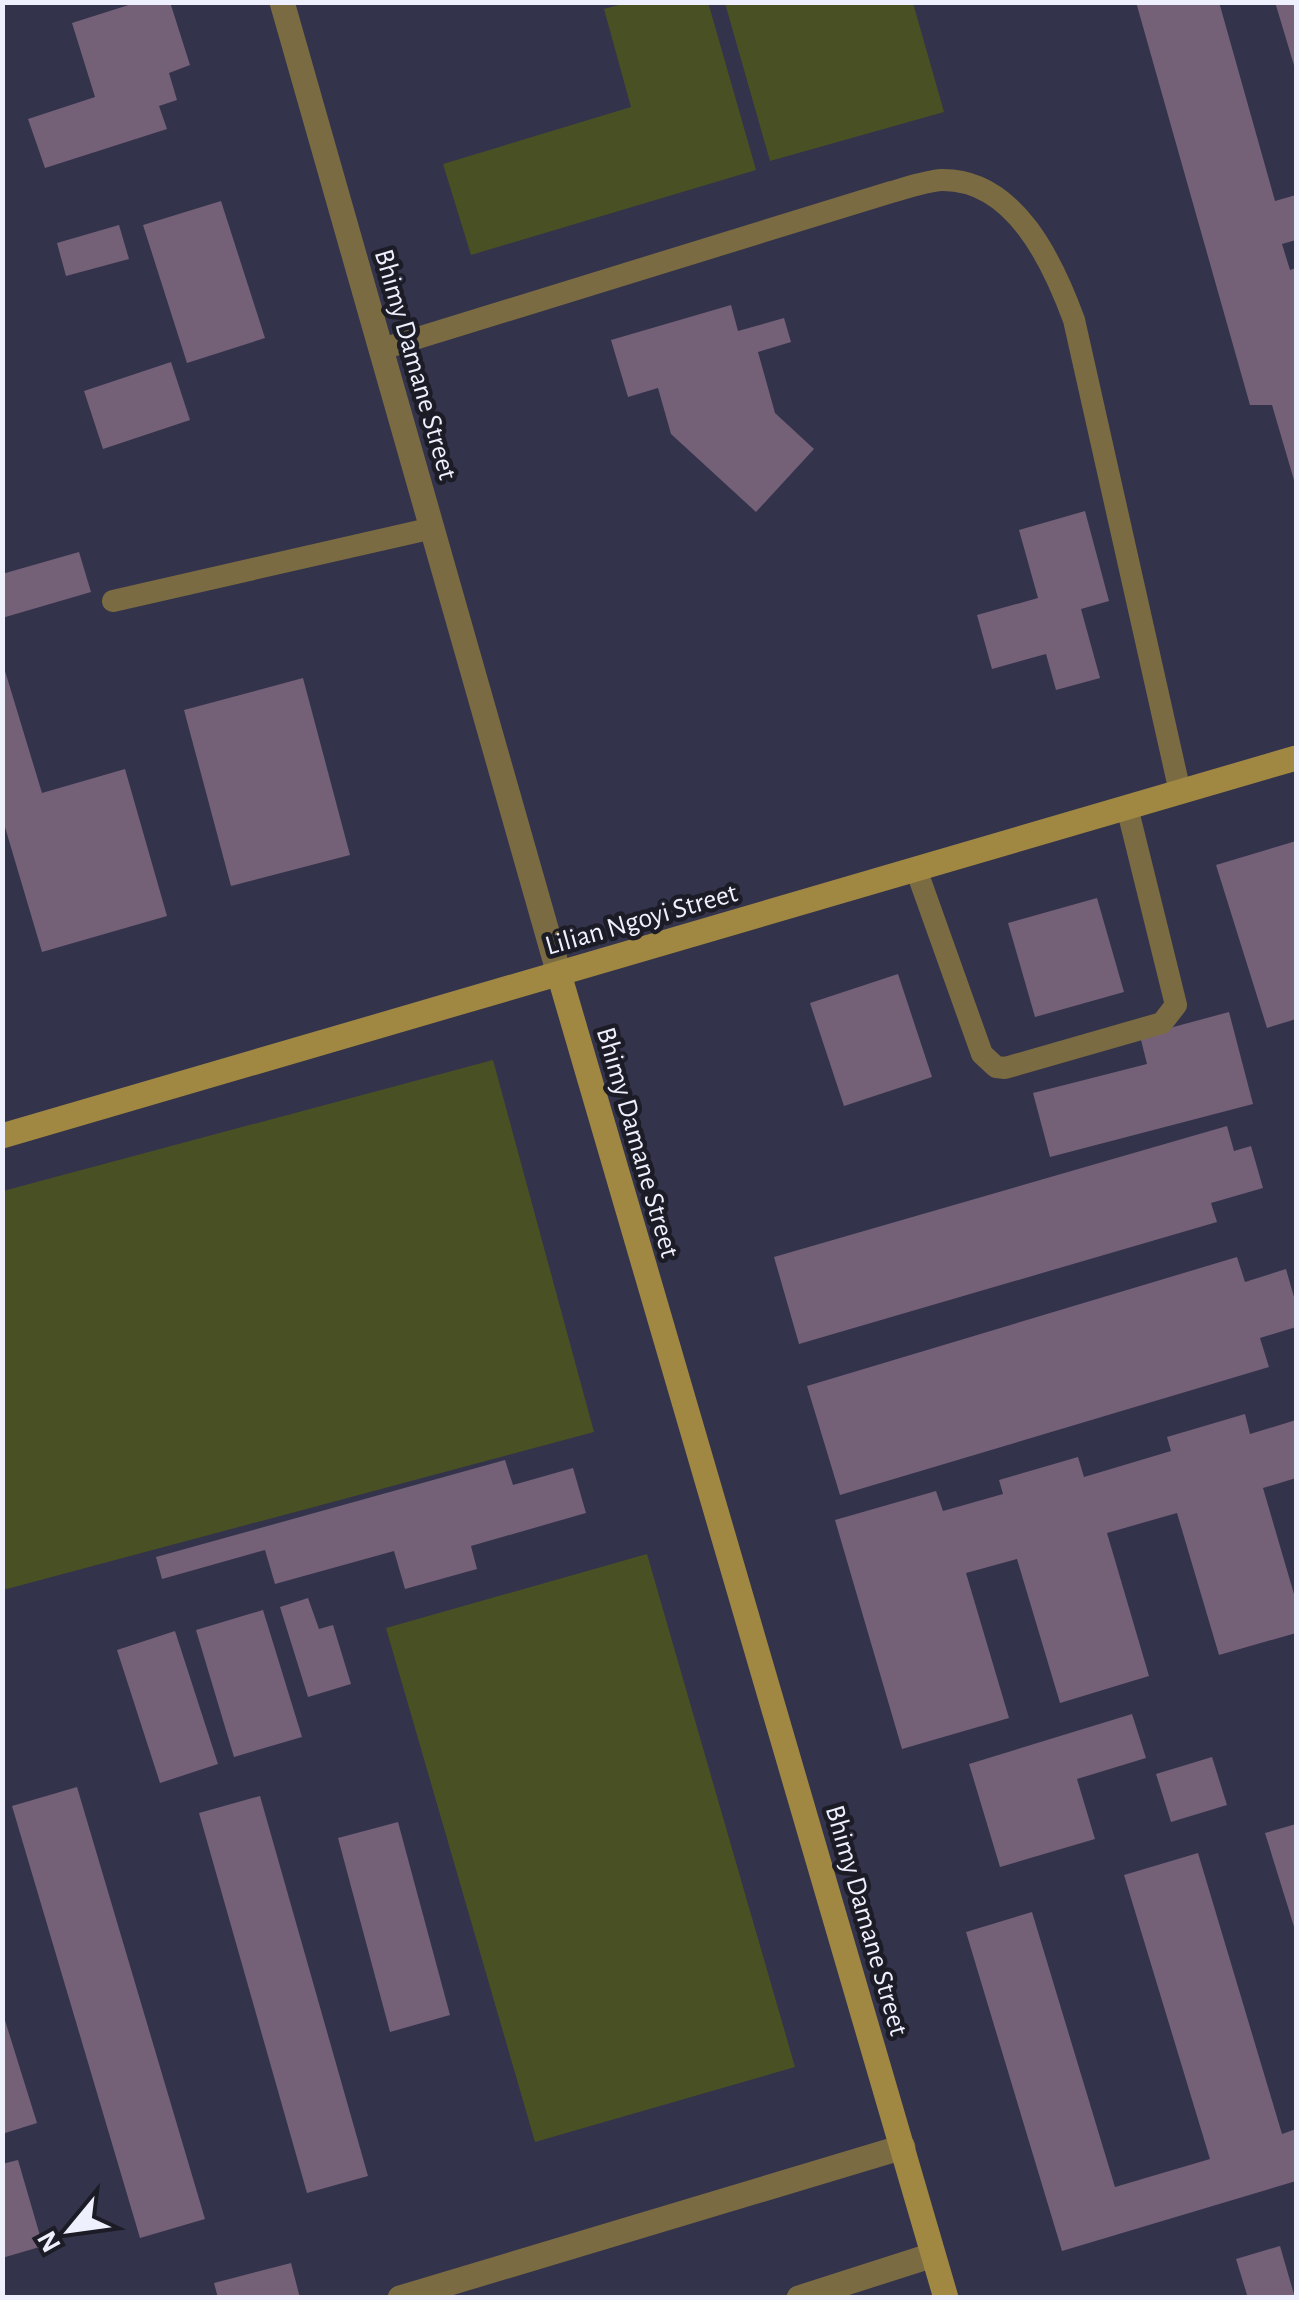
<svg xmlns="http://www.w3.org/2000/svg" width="1299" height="2300" font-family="'Alegreya Sans',sans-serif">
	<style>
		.pitch { fill: #495124 }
		.building { fill: #746178 }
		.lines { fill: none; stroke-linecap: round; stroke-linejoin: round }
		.lane { stroke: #7a6b42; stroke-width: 22 }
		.street { stroke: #7a6b42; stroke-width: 25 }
		.secondary { stroke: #a08843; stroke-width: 25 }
		.labels { text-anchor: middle; stroke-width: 9; stroke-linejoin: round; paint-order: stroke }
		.street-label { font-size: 28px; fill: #eff0fd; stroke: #1c1c27 }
	</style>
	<rect width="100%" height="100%" fill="#33334b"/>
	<g class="pitch">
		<polygon points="708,2 756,170 471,255 443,164 631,107 604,9 626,3"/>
		<polygon points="725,3 913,3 944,112 770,161"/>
		<polygon points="493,1060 594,1432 3,1590 3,1191"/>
		<polygon points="647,1554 795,2067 535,2142 386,1628"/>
	</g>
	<g class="building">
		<polygon points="138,2 170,2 190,65 169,73 177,100 159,106 167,129 45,168 28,119 95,97 72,23"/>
		<polygon points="1136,2 1219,2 1275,201 1296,195 1296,240 1282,244 1290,270 1296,268 1296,487 1272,405 1250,405"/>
		<polygon points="1275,2 1296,2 1296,72"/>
		<polygon points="221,201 265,338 187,363 143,225"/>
		<polygon points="119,225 129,259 66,276 57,243"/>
		<polygon points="731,305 738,331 784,318 791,342 758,352 775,413 814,449 756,512 671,434 658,388 628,397 611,340"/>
		<polygon points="171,362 190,420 103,449 84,391"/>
		<polygon points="1085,511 1109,601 1081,609 1100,678 1056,690 1046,654 992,669 977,615 1038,598 1019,530"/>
		<polygon points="79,552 91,592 2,618 2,574"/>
		<polygon points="2,661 42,793 125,769 167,916 42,952 2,817"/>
		<polygon points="303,678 350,855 231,886 184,710"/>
		<polygon points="1296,841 1296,1019 1267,1028 1216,865"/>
		<polygon points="1097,898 1124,992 1035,1017 1008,923"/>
		<polygon points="898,974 932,1077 844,1106 810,1003"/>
		<polygon points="1229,1012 1253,1104 1050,1157 1033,1093 1147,1064 1140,1036"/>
		<polygon points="1227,1126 1234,1151 1251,1146 1263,1188 1211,1203 1217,1222 799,1344 774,1257"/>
		<polygon points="1237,1257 1245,1282 1286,1269 1296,1304 1296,1327 1260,1338 1269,1367 840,1495 807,1386"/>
		<polygon points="1245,1414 1250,1434 1296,1420 1296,1478 1263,1488 1296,1601 1296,1633 1219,1655 1177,1513 1107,1533 1149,1676 1060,1703 1017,1559 966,1573 1009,1718 902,1749 835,1520 936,1491 943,1511 1003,1494 999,1480 1078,1457 1084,1477 1171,1451 1167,1437"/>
		<polygon points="505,1460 513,1485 573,1468 586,1513 471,1546 477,1569 405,1589 394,1551 275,1584 265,1550 162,1579 156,1557"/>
		<polygon points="308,1598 319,1629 333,1625 351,1684 308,1697 280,1607"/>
		<polygon points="263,1610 302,1737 234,1757 196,1630"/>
		<polygon points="175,1631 218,1764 160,1783 117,1650"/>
		<polygon points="1132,1714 1146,1758 1077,1779 1095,1839 1000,1867 969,1764"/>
		<polygon points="1212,1757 1227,1805 1171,1822 1156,1774"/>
		<polygon points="77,1787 205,2219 140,2238 12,1806"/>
		<polygon points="260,1796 368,2176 307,2193 199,1813"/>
		<polygon points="398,1822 450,2015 390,2032 338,1838"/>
		<polygon points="1296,1824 1296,1933 1265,1833"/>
		<polygon points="1198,1853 1282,2134 1296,2129 1296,2181 1062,2251 966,1932 1032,1912 1115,2187 1210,2159 1124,1875"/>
		<polygon points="3,2014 37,2123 2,2134 2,2015"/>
		<polygon points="18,2160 43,2246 2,2258 2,2164"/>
		<polygon points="1280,2246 1295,2298 1248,2298 1236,2259"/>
		<polygon points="291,2263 300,2298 218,2298 214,2283"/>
	</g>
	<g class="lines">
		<g class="lane">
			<path d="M382,349l506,-156c16,-4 36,-12 54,-13 73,-1 111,83 132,140l106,472"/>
			<polyline points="113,601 433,528"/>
			<polyline points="916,869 982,1054 996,1067 1005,1068 1162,1023 1176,1005 1127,807"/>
		</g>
		<g class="street">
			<polyline points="282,2 559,974"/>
			<polyline points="400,2298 903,2147"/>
			<polyline points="799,2298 933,2255"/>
		</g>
		<g class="secondary">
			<polyline points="559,974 946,2298"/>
			<polyline points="2,1136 1296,758"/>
		</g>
	</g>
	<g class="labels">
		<g class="street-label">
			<text transform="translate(417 364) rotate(74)" y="10">Bhimy Damane Street</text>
			<text transform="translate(641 918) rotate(-16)" y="10">Lilian Ngoyi Street</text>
			<text transform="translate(639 1142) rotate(74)" y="10">Bhimy Damane Street</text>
			<text transform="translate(868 1920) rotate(74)" y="10">Bhimy Damane Street</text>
		</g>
	</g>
	<rect width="1299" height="2300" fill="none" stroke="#eff0fd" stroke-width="10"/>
	<g transform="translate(70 2230) rotate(241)" stroke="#1c1c27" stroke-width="8" paint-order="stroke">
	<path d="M0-8L18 38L0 25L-18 38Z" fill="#eff0fd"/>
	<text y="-15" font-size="28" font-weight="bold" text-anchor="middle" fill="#eff0fd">N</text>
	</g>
</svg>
